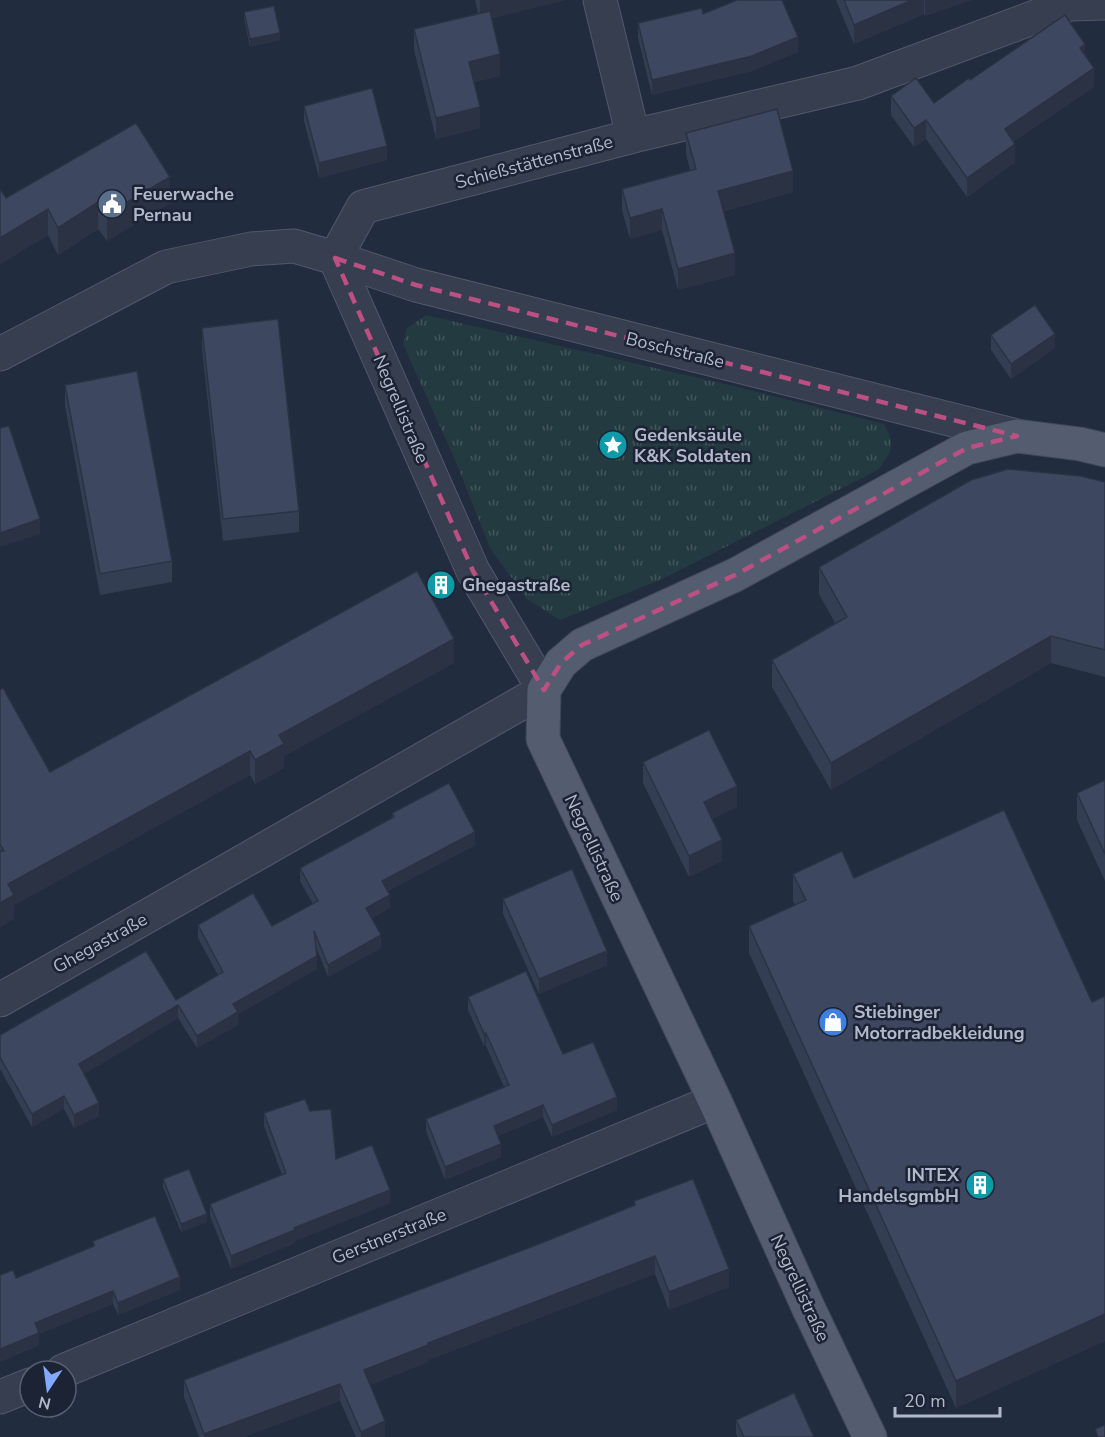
<svg xmlns="http://www.w3.org/2000/svg" width="1105" height="1437" font-family="'Nunito Sans',sans-serif">
	<style>
		.park { fill: url(#park-tufts) }
		.lines { fill: none; stroke-linecap: round; stroke-linejoin: round }
		.minor-casing { stroke: #51596a; stroke-width: 35 }
		.major-casing { stroke: #3f4758; stroke-width: 35 }
		.minor { stroke: #363e4f; stroke-width: 33 }
		.major { stroke: #535d6f; stroke-width: 33 }
		.wall { fill: #343e53 }
		.shaded-wall { fill: #2b3243 }
		.building { fill: #3d4860; stroke: #2b3243; stroke-width: 1.5 }
		.marked { fill: none; stroke: #bc5082; stroke-width: 4.5; stroke-dasharray: 12 8; stroke-linejoin: round }
		.labels { text-anchor: middle; stroke-width: 5; stroke-linejoin: round; paint-order: stroke }
		.street-label { font-size: 18px; fill: #b2b9ca; stroke: #1b2334 }
		.poi-label { font-size: 18px; font-weight: bold; fill: #b2b9ca; stroke: #1b2334; text-anchor: start }
	</style>
	<defs>
		<pattern id="park-tufts" width="24" height="20" patternUnits="userSpaceOnUse" patternTransform="scale(1.5)"><rect width="24" height="20" fill="#233b40"/><path d="M3 7l-1-3M5 7V3M7 7l1-3M15 17l-1-3M17 17v-4M19 17l1-3" fill="none" stroke="#41555a"/></pattern>
	</defs>
	<rect width="100%" height="100%" fill="#212c3f"/>
	<path class="park" d="M426,315l307,71 151,38c12,22 8,27 -6,46l-216,109 -102,41 -33,-21 -37,-51 -34,-86 -53,-118 4,-16z"/>
	<g class="lines">
		<g class="minor-casing">
			<g id="minor">
				<polyline points="600,0 633,136"/>
				<polyline points="335,258 363,207 633,136 858,83 1070,4 1105,3"/>
				<polyline points="0,354 166,267 251,249 294,246 335,258 416,285 1017,436"/>
				<polyline points="0,1000 544,690 473,571 335,258"/>
				<polyline points="63,1371 715,1101"/>
				<polyline points="0,1397 30,1385"/>
			</g>
		</g>
		<g class="major-casing">
			<polyline id="major" points="870,1437 808,1307 715,1101 543,739 544,690 561,663 582,645 735,575 967,448 1017,436 1080,444 1105,450"/>
		</g>
		<use href="#minor" class="minor"/>
		<use href="#major" class="major"/>
	</g>
	<g class="wall">
		<polygon points="475,0 566,0 491,18 500,76 474,82 480,128 436,139 414,50 414,29 478,13"/>
		<polygon points="836,0 971,0 925,16 924,14 854,44"/>
		<polygon points="244,12 280,40 250,47 244,19"/>
		<polygon points="703,14 798,52 752,71 652,95 638,38 638,23"/>
		<polygon points="1085,55 1094,87 1014,141 1015,162 967,197 926,139 914,147 891,115 891,96 934,103 970,80"/>
		<polygon points="304,106 387,160 319,178 304,121"/>
		<polygon points="686,133 793,192 724,211 735,275 678,290 662,230 630,239 622,210 622,189 690,170 686,154"/>
		<polygon points="0,189 6,198 170,203 107,241 98,229 58,255 48,235 0,264"/>
		<polygon points="202,328 299,511 299,532 223,541 202,349"/>
		<polygon points="991,335 1055,348 1011,379 991,350"/>
		<polygon points="65,385 172,561 172,582 100,595 65,406"/>
		<polygon points="1105,482 1105,677 1051,663 831,790 772,687 772,660 835,623 819,594 819,567"/>
		<polygon points="454,663 284,756 284,768 255,784 250,775 14,905 14,919 0,927 0,690 50,772"/>
		<polygon points="643,762 737,807 712,819 722,861 689,877 643,783"/>
		<polygon points="1105,780 1105,881 1077,820 1077,793"/>
		<polygon points="392,813 475,845 388,891 390,908 372,918 381,948 328,977 316,947 317,969 238,1014 238,1025 197,1048 178,1018 84,1074 99,1116 74,1128 64,1109 32,1127 0,1069 0,1035 176,1000 218,975 198,938 198,925 272,926 313,904 300,881 300,868 392,818"/>
		<polygon points="793,874 854,878 1092,1002 1105,996 1105,1341 956,1408 749,953 749,926 795,905 793,901"/>
		<polygon points="503,899 607,965 539,994 503,914"/>
		<polygon points="468,997 563,1054 617,1110 552,1137 543,1117 498,1136 501,1157 445,1180 426,1131 426,1119 504,1087 486,1046 484,1046 468,1010"/>
		<polygon points="310,1111 336,1159 390,1203 295,1241 295,1243 231,1269 210,1216 210,1204 282,1175 264,1126 264,1113"/>
		<polygon points="163,1179 207,1222 181,1232 163,1187"/>
		<polygon points="634,1201 729,1287 669,1310 655,1274 428,1360 428,1362 370,1385 385,1437 356,1437 340,1401 244,1437 199,1437 184,1397 184,1380 544,1242 634,1206"/>
		<polygon points="93,1241 180,1290 118,1315 113,1304 39,1334 39,1345 0,1362 0,1275 16,1278 93,1247"/>
		<polygon points="736,1420 814,1437 738,1437 736,1434"/>
	</g>
	<g class="shaded-wall">
		<polygon points="480,0 566,0 480,21"/>
		<polygon points="912,0 924,0 924,14 854,44 854,25"/>
		<polygon points="925,0 971,0 925,16"/>
		<polygon points="280,33 280,40 250,47 250,39"/>
		<polygon points="798,37 798,52 752,71 652,95 652,80"/>
		<polygon points="1085,44 1085,63 1080,48"/>
		<polygon points="500,54 500,76 469,83 469,62"/>
		<polygon points="1094,68 1094,87 1005,147 1005,129"/>
		<polygon points="480,107 480,128 436,139 436,118"/>
		<polygon points="926,120 926,139 914,147 914,128"/>
		<polygon points="1015,144 1015,162 967,197 967,178"/>
		<polygon points="387,146 387,160 319,178 319,163"/>
		<polygon points="793,171 793,192 718,212 718,191"/>
		<polygon points="170,177 170,203 107,241 107,214"/>
		<polygon points="98,202 98,229 58,255 58,228"/>
		<polygon points="48,209 48,235 0,264 0,238"/>
		<polygon points="662,209 662,230 630,239 630,218"/>
		<polygon points="735,253 735,275 678,290 678,269"/>
		<polygon points="1055,334 1055,348 1011,379 1011,364"/>
		<polygon points="40,519 40,534 0,547 0,533"/>
		<polygon points="1051,636 1051,663 831,790 831,763"/>
		<polygon points="454,639 454,663 284,756 284,768 255,784 255,760 279,735"/>
		<polygon points="250,751 250,775 14,905 14,919 0,927 0,903 8,884"/>
		<polygon points="737,786 737,807 704,823 704,802"/>
		<polygon points="475,832 475,845 382,894 382,881"/>
		<polygon points="722,840 722,861 689,877 689,856"/>
		<polygon points="390,895 390,908 366,921 366,908"/>
		<polygon points="381,935 381,948 328,977 328,965"/>
		<polygon points="607,951 607,965 539,994 539,979"/>
		<polygon points="317,956 317,969 238,1014 238,1025 197,1048 197,1036 233,1004"/>
		<polygon points="178,1005 178,1018 79,1077 79,1064"/>
		<polygon points="486,1033 486,1046 484,1046 484,1034"/>
		<polygon points="64,1096 64,1109 32,1127 32,1114"/>
		<polygon points="617,1097 617,1110 552,1137 552,1125"/>
		<polygon points="99,1103 99,1116 74,1128 74,1115"/>
		<polygon points="543,1105 543,1117 494,1138 494,1126"/>
		<polygon points="501,1144 501,1157 445,1180 445,1167"/>
		<polygon points="390,1190 390,1203 295,1241 295,1243 231,1269 231,1256 294,1228"/>
		<polygon points="207,1214 207,1222 181,1232 181,1224"/>
		<polygon points="655,1256 655,1274 428,1360 428,1362 364,1388 364,1370 428,1343"/>
		<polygon points="729,1269 729,1287 669,1310 669,1292"/>
		<polygon points="180,1277 180,1290 118,1315 118,1303"/>
		<polygon points="113,1291 113,1304 39,1334 39,1345 0,1362 0,1349 35,1323"/>
		<polygon points="1105,1314 1105,1341 956,1408 956,1381"/>
		<polygon points="340,1384 340,1401 244,1437 204,1437 204,1434"/>
		<polygon points="385,1421 385,1437 361,1437 361,1432"/>
	</g>
	<g class="building">
		<polygon points="737,0 782,0 798,37 752,56 652,80 638,23 702,8 703,14"/>
		<polygon points="844,0 912,0 854,25"/>
		<polygon points="274,6 280,33 250,39 244,12"/>
		<polygon points="490,11 500,54 469,62 480,107 436,118 414,29"/>
		<polygon points="1065,15 1085,44 1080,48 1094,68 1005,129 1015,144 967,178 926,120 914,128 891,96 916,78 934,103 969,78 970,80"/>
		<polygon points="372,88 387,146 319,163 304,106"/>
		<polygon points="777,109 793,171 718,191 735,253 678,269 662,209 630,218 622,189 696,169 686,133"/>
		<polygon points="136,123 170,177 107,214 98,202 58,228 48,209 0,238 0,189 6,198"/>
		<polygon points="1035,305 1055,334 1011,364 991,335"/>
		<polygon points="278,319 299,511 223,519 202,328"/>
		<polygon points="137,371 172,561 100,574 65,385"/>
		<polygon points="9,426 40,519 0,533 0,428"/>
		<polygon points="1008,469 1081,476 1105,482 1105,650 1051,636 831,763 772,660 847,617 819,567 971,480"/>
		<polygon points="417,571 454,639 279,735 284,744 255,760 250,751 8,884 14,895 0,903 0,851 4,851 0,844 0,690 3,688 50,772"/>
		<polygon points="709,730 737,786 704,802 722,840 689,856 643,762"/>
		<polygon points="1105,780 1105,854 1077,793"/>
		<polygon points="449,783 475,832 382,881 390,895 366,908 381,935 328,965 314,931 317,956 233,1004 238,1012 197,1036 178,1005 79,1064 99,1103 74,1115 64,1096 32,1114 0,1057 0,1035 146,951 176,1000 223,972 198,925 253,893 272,926 318,901 300,868 394,817 392,813"/>
		<polygon points="1004,810 1092,1002 1105,996 1105,1314 956,1381 749,926 806,900 793,874 842,851 854,878"/>
		<polygon points="572,869 607,951 539,979 503,899"/>
		<polygon points="526,971 563,1054 593,1042 617,1097 552,1125 543,1105 494,1126 501,1144 445,1167 426,1119 509,1085 486,1033 484,1034 468,997"/>
		<polygon points="305,1099 310,1111 331,1109 336,1159 372,1145 390,1190 294,1228 295,1230 231,1256 210,1204 286,1173 264,1113"/>
		<polygon points="189,1169 207,1214 181,1224 163,1179"/>
		<polygon points="693,1179 729,1269 669,1292 655,1256 428,1343 428,1345 364,1370 385,1421 361,1432 340,1384 204,1434 184,1380 544,1242 635,1205 634,1201"/>
		<polygon points="155,1216 180,1277 118,1303 113,1291 35,1323 39,1333 0,1349 0,1275 13,1270 16,1278 94,1246 93,1241"/>
		<polygon points="794,1393 814,1437 744,1437 736,1420"/>
		<polygon points="1105,1425 1105,1437 1098,1437 1095,1429"/>
	</g>
	<path class="marked" d="M335,258l81,27 601,151 -50,12 -232,127 -153,70 -21,18 -17,27 -71,-119z"/>
	<defs>
		<g id="civic-disc" transform="scale(1.5)"><circle r="9.5" fill="#5c6f8a" stroke="#1b2334"/><path d="M-.6-6.5H3V-4.5H.6V-3L4-1V1h2V6H-6V1h2V-1L-.6-3ZM-1.2 2.5V6h2.4V2.5Z" fill="#fff"/></g>
		<g id="sight-disc" transform="scale(1.5)"><circle r="9.5" fill="#0f9aa8" stroke="#1b2334"/><path d="M0-6L1.8-2.2L6-1.7L2.9 1.2L3.7 5.4L0 3.3L-3.7 5.4L-2.9 1.2L-6-1.7L-1.8-2.2Z" fill="#fff"/></g>
		<g id="building-disc" transform="scale(1.5)"><circle r="9.5" fill="#0f9aa8" stroke="#1b2334"/><path d="M-4-6H4V6H1V3H-1V6H-4ZM-2.5-4.3h1.7v1.8h-1.7ZM.8-4.3h1.7v1.8H.8ZM-2.5-1h1.7V.8h-1.7ZM.8-1h1.7V.8H.8Z" fill="#fff"/></g>
		<g id="shop-disc" transform="scale(1.5)"><circle r="9.5" fill="#3f7fe0" stroke="#1b2334"/><path d="M-5-2.5h2.3a2.7 3.5 0 0 1 5.4 0H5L5.5 6h-11ZM-1.5-2.5h3a1.5 2.3 0 0 0-3 0Z" fill="#fff"/></g>
	</defs>
	<g fill-rule="evenodd">
		<use href="#civic-disc" x="112" y="204"/>
		<use href="#sight-disc" x="613" y="445"/>
		<use href="#building-disc" x="441" y="585"/>
		<use href="#shop-disc" x="833" y="1022"/>
		<use href="#building-disc" x="980" y="1185"/>
	</g>
	<g class="labels">
		<g class="street-label">
			<text transform="translate(534 162) rotate(-15)" y="6">Schießstättenstraße</text>
			<text transform="translate(675 350) rotate(14)" y="6">Boschstraße</text>
			<text transform="translate(401 409) rotate(67)" y="6">Negrellistraße</text>
			<text transform="translate(594 848) rotate(65)" y="6">Negrellistraße</text>
			<text transform="translate(100 943) rotate(-29)" y="6">Ghegastraße</text>
			<text transform="translate(389 1236) rotate(-22)" y="6">Gerstnerstraße</text>
			<text transform="translate(800 1288) rotate(65)" y="6">Negrellistraße</text>
		</g>
		<g class="poi-label">
			<text x="133" y="200">Feuerwache<tspan x="133" dy="21">Pernau</tspan></text>
			<text x="634" y="441">Gedenksäule<tspan x="634" dy="21">K&amp;K Soldaten</tspan></text>
			<text x="462" y="591">Ghegastraße</text>
			<text x="854" y="1018">Stiebinger<tspan x="854" dy="21">Motorradbekleidung</tspan></text>
			<text x="959" y="1181" text-anchor="end">INTEX<tspan x="959" dy="21">HandelsgmbH</tspan></text>
		</g>
	</g>
	<g transform="translate(48 1389) rotate(193)"><circle r="28" fill="#1b2334" stroke="#575f70" stroke-width="1.5"/>
	<path d="M0-4.5L10 22L0 15L-10 22Z" fill="#82a8ff"/>
	<text y="-9" font-size="16" font-weight="bold" text-anchor="middle" fill="#b2b9ca">N</text>
	</g>
	<path d="M895 1407v9h105v-9" fill="none" stroke="#b2b9ca" stroke-width="3"/>
	<text x="904" y="1407" font-size="18" fill="#b2b9ca" stroke="#1b2334" stroke-width="4.5" paint-order="stroke">20 m</text>
</svg>
